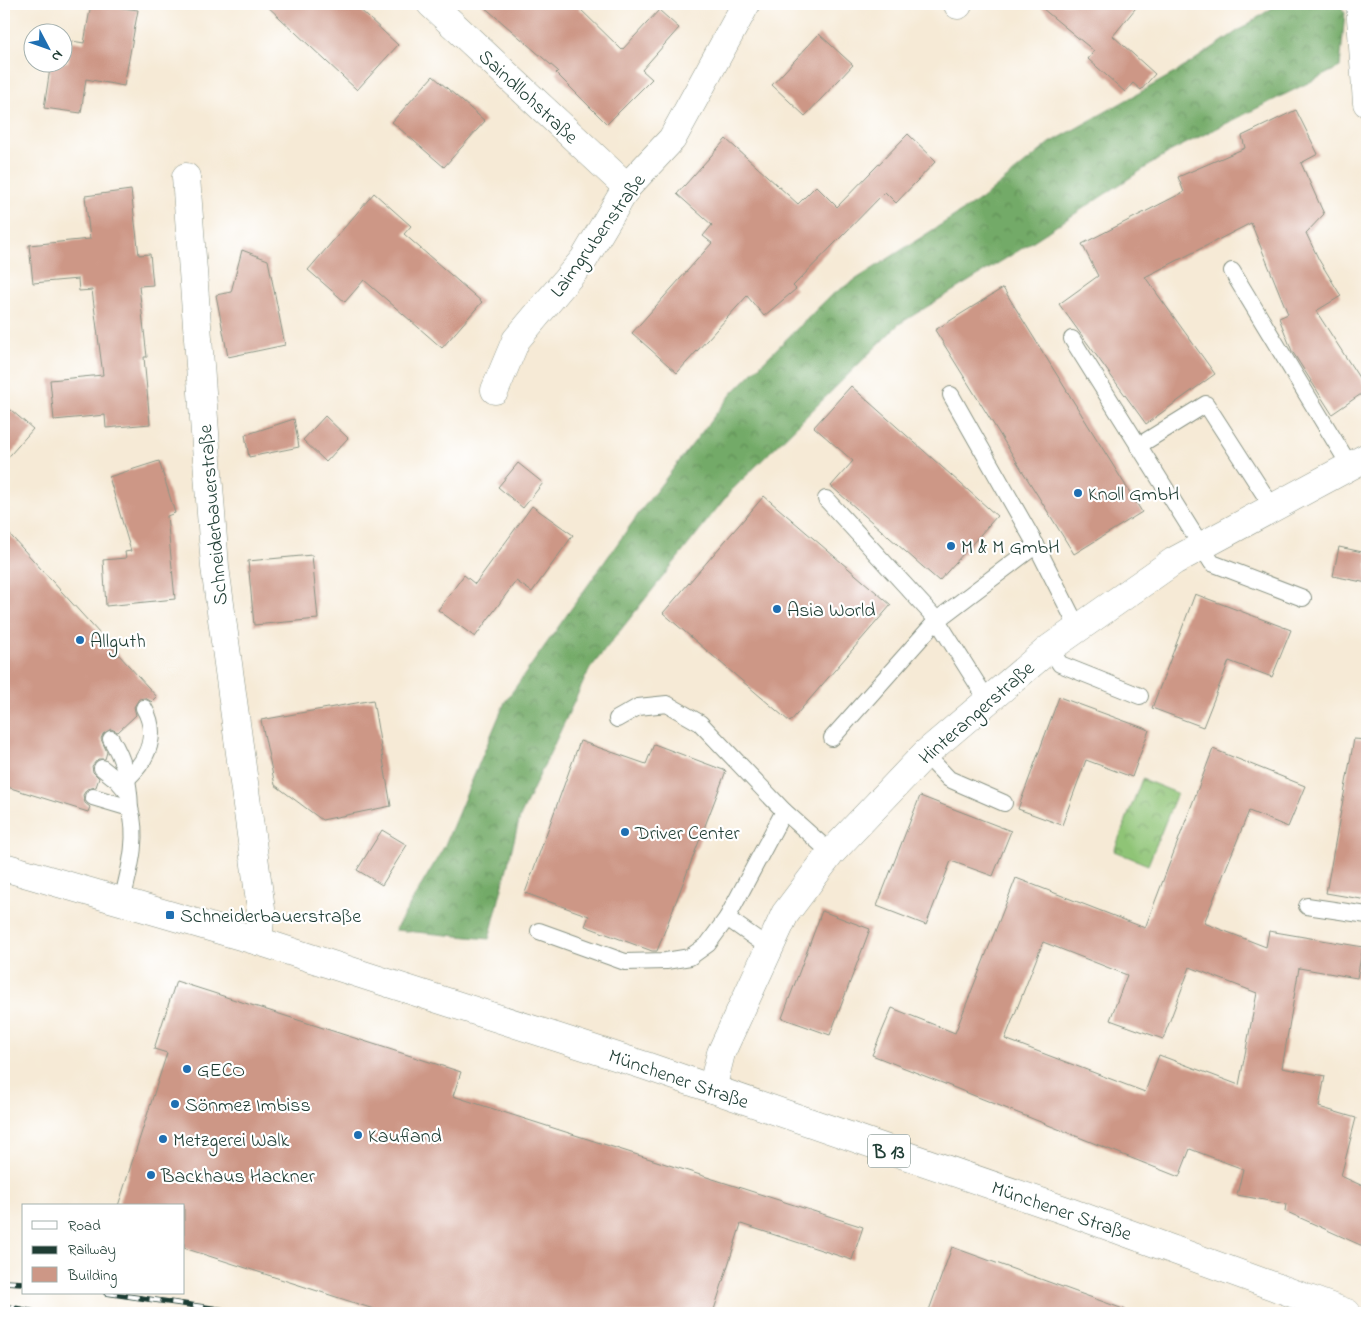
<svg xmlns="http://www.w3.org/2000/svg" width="1371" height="1317" font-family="'Indie Flower',sans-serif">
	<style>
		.forest { fill: url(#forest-crowns); stroke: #49744e }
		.park { fill: url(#park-crowns); stroke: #578055 }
		.building { fill: #cd9786; fill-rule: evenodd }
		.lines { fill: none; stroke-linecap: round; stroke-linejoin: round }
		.lane-casing { stroke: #8a9485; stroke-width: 18 }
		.street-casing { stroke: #8a9485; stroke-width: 29 }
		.primary-casing { stroke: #8a9485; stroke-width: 29 }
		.lane { stroke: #fff; stroke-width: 16 }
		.street { stroke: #fff; stroke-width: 28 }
		.primary { stroke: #fff; stroke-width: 28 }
		.rail-casing { stroke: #1f3d34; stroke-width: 5.5 }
		.rail { stroke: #fff; stroke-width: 4; stroke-dasharray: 11; stroke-linecap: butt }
		.poi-dot { fill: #1f6fb2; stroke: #fff; stroke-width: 2 }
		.labels { text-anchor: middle; stroke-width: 4.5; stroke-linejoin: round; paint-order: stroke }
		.shield { fill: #fff; stroke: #627771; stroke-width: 1 }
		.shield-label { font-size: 19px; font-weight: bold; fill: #1f3d34 }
		.street-label { font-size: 20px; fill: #1f3d34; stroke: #fff }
		.poi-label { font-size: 20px; fill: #1f3d34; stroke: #fff; text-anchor: start }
	</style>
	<defs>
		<pattern id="forest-crowns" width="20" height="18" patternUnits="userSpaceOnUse" patternTransform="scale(1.25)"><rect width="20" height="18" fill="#73aa67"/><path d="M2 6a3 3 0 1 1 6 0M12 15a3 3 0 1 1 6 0" fill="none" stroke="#5e8c56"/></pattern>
		<pattern id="park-crowns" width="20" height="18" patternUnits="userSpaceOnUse" patternTransform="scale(1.25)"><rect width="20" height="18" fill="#8fc476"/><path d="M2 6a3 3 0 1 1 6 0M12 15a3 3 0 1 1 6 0" fill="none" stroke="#74a062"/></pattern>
	</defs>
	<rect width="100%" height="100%" fill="#fff"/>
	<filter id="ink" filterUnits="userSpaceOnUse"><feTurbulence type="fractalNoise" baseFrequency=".02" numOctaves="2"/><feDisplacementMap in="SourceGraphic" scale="10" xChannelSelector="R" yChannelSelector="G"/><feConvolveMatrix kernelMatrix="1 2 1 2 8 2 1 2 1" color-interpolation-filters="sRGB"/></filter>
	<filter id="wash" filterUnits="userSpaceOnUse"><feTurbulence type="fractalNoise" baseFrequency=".0096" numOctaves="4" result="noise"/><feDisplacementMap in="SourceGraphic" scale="20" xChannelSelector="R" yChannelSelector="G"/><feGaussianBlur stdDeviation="1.12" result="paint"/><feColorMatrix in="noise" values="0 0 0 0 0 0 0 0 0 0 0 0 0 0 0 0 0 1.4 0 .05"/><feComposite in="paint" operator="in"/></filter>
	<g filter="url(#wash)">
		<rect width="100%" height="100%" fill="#f6ead6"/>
		<polygon class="forest" points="1278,4 1339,4 1345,13 1340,67 1171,151 1018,251 899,324 730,492 589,670 520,817 489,939 395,930 444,847 505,702 642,509 733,392 830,296 984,197 1050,143 1178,71"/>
		<polygon class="park" points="1142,779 1177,793 1148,865 1114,851"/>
		<g id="blocks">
			<g class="building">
				<polygon points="91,4 138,10 124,86 86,79 81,113 44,108 51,62 68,62 72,41 84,43"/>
				<polygon points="265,4 354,4 398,45 357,90"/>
				<polygon points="481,4 575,4 622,50 659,10 679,28 642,70 652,79 607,124 556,73 558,71"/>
				<polygon points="1037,4 1139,4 1113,36 1155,74 1141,90 1133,83 1125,92 1088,59 1094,51"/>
				<polygon points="819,34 853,65 805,116 772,85"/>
				<polygon points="433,76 485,121 444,167 392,122"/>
				<polygon points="1296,110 1318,154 1301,163 1324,214 1306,233 1319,260 1341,296 1316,311 1367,390 1332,414 1292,351 1279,318 1288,314 1251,223 1145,277 1215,374 1146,424 1059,304 1098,276 1082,244 1184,192 1178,177 1245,148 1242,136"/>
				<polygon points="908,134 936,161 896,203 885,192 793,286 796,289 764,316 747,296 677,373 632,333 712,243 703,236 712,225 677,194 726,139 798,204 816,186 837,207"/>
				<polygon points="131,190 139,255 150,254 153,285 139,286 147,357 144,357 150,424 106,428 105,415 54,420 50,380 103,375 92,290 79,291 78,279 33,283 29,245 90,239 85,196"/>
				<polygon points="374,193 411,226 404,234 482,302 442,348 364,280 345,302 308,270"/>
				<polygon points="242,250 268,260 285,345 228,357 216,295 231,292"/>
				<polygon points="1003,288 1142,512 1074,554 935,330"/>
				<polygon points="851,386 997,516 939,581 831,486 853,461 814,427"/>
				<polygon points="4,404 33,429 4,462"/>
				<polygon points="325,416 348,438 326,462 303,440"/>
				<polygon points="294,419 299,447 249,457 245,435"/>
				<polygon points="159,461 175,513 167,516 175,599 106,606 103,560 126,558 125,552 131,551 109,477"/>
				<polygon points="518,463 543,483 523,508 498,487"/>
				<polygon points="764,496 891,605 790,722 663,613"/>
				<polygon points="532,506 573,535 532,592 516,581 475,637 438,610 464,575 475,584"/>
				<polygon points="4,528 157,697 152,702 145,698 139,699 134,707 136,715 118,732 111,729 103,734 101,739 107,752 105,759 98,759 92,766 93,772 99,778 96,787 87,789 83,795 85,803 90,807 88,812 4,786"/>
				<polygon points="1339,547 1367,553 1367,583 1333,576"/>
				<polygon points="312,555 318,619 254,625 248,561"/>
				<polygon points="1195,594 1291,630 1272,677 1229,661 1203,727 1152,708"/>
				<polygon points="1059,697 1149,730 1132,777 1086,760 1062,825 1018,809"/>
				<polygon points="373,700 391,806 322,820 275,785 261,720"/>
				<polygon points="1354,739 1367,740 1367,900 1326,893"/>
				<polygon points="580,741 646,764 654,744 726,771 657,951 652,951 585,926 589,916 525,893"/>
				<path d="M1213,749l92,37 -17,41 -39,-16 -45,112 62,24 3,-16 94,16 -6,31 -58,-10 -17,100 43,8 -6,31 37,11 -15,58 26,12v60l-82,-37 1,-7 -49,-9 6,-26 -53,-20 -11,28 -307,-122 20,-47 63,25 61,-155 129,50zM1043,942l84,33 -17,45 53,19 27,-72 67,26 -18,92 -80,-30 -14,37 -140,-53z"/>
				<polygon points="920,796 1011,831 993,876 951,861 926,925 877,906"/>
				<polygon points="382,830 407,845 382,885 357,870"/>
				<polygon points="822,911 870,929 830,1035 782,1018"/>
				<polygon points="176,981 461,1072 453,1096 863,1227 852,1260 741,1224 713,1313 386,1313 184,1248 184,1206 118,1206 167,1053 154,1049"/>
				<polygon points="952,1247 1126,1310 1126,1313 928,1313"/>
			</g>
		</g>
	</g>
	<g filter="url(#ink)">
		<use href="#blocks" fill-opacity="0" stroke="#8a9485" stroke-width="1"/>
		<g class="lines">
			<g class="lane-casing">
				<g id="lane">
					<polyline points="1232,271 1350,466"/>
					<polyline points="1072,339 1212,563 1303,598"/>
					<polyline points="951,395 1036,545 1078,628"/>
					<polyline points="1138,446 1206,404 1273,508"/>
					<polyline points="826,499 937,620 988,701"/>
					<polyline points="1050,648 1060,664 1140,696"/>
					<polyline points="617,719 638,707 667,704 700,723 784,811 831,853"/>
					<polyline points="832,738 937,620 1036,545"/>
					<path d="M111,739c14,23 18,43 19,69"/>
					<polyline points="925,754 949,779 1004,803"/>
					<polyline points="102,768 117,780 129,794"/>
					<path d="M128,778c20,-19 31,-44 16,-70"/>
					<path d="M93,797l37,11c9,31 -1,63 -8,93"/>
					<polyline points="1307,906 1367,915"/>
					<polyline points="727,918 768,947"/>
					<polyline points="539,931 625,962 666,961 690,957 708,944 727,918 784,811"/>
				</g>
			</g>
			<g class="street-casing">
				<g id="street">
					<polyline points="431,4 627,187"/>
					<polyline points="1360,4 1367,103"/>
					<polyline points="958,5 958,4"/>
					<polyline points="186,177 215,567 261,909 258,941"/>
					<polyline points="495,390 516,340 584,259 627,187 672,139 746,4"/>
					<polyline points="712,1089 721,1053 785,914 831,853 925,754 1050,648 1174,561 1367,457"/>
				</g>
			</g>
			<g class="primary-casing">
				<polyline id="primary" points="4,867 258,941 646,1066 1067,1211 1347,1313"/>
			</g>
			<use href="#lane" class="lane"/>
			<use href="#street" class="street"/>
			<use href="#primary" class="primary"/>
			<g class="rail-casing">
				<g id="rail">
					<polyline points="4,1282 24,1283"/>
					<polyline points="106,1293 246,1313"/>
					<polyline points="4,1306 40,1313"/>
				</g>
			</g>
			<use href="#rail" class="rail"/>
		</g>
	</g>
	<g class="poi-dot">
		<circle cx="1078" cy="493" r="5"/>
		<circle cx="951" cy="546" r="5"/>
		<circle cx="777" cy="609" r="5"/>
		<circle cx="80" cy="640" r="5"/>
		<circle cx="625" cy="832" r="5"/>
		<rect x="165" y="910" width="10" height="10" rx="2.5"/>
		<circle cx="187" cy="1069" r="5"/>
		<circle cx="175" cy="1104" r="5"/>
		<circle cx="358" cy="1135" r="5"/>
		<circle cx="163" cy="1139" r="5"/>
		<circle cx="151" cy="1175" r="5"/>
	</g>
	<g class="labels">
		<rect class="shield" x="868" y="1134.5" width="42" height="33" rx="4"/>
		<g class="shield-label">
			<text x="889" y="1158">B 13</text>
		</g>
		<g class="street-label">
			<text transform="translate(529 96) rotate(43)" y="7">Saindllohstraße</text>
			<text transform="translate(597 235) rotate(-54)" y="7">Laimgrubenstraße</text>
			<text transform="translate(212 515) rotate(-95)" y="7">Schneiderbauerstraße</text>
			<text transform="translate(976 712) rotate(-41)" y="7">Hinterangerstraße</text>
			<text transform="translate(679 1078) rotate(19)" y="7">Münchener Straße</text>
			<text transform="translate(1062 1210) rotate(19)" y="7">Münchener Straße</text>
		</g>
		<g class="poi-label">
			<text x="1088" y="500">Knoll GmbH</text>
			<text x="961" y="553">M &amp; M GmbH</text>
			<text x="787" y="616">Asia World</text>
			<text x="90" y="647">Allguth</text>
			<text x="635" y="839">Driver Center</text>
			<text x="180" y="922">Schneiderbauerstraße</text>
			<text x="197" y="1076">GECO</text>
			<text x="185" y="1111">Sönmez Imbiss</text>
			<text x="368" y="1142">Kaufland</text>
			<text x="173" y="1146">Metzgerei Walk</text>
			<text x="161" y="1182">Backhaus Hackner</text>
		</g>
	</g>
	<rect width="1371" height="1317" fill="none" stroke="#fff" stroke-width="20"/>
	<rect x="22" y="1204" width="162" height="90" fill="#ffffff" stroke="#a5b1ae"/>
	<rect x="32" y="1221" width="25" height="8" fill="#ffffff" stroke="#a5b1ae"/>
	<text x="68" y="1230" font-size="15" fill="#1f3d34">Road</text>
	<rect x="32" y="1246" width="25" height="8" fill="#1f3d34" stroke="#a5b1ae"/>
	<text x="68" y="1254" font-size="15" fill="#1f3d34">Railway</text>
	<rect x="32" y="1267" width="25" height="15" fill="#cd9786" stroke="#a5b1ae"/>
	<text x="68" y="1280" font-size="15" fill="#1f3d34">Building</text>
	<g transform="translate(48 48) rotate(131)"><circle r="24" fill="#ffffff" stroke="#a5b1ae"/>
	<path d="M0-4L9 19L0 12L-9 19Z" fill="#1f6fb2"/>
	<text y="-8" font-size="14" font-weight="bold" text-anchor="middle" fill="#1f3d34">N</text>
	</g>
</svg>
